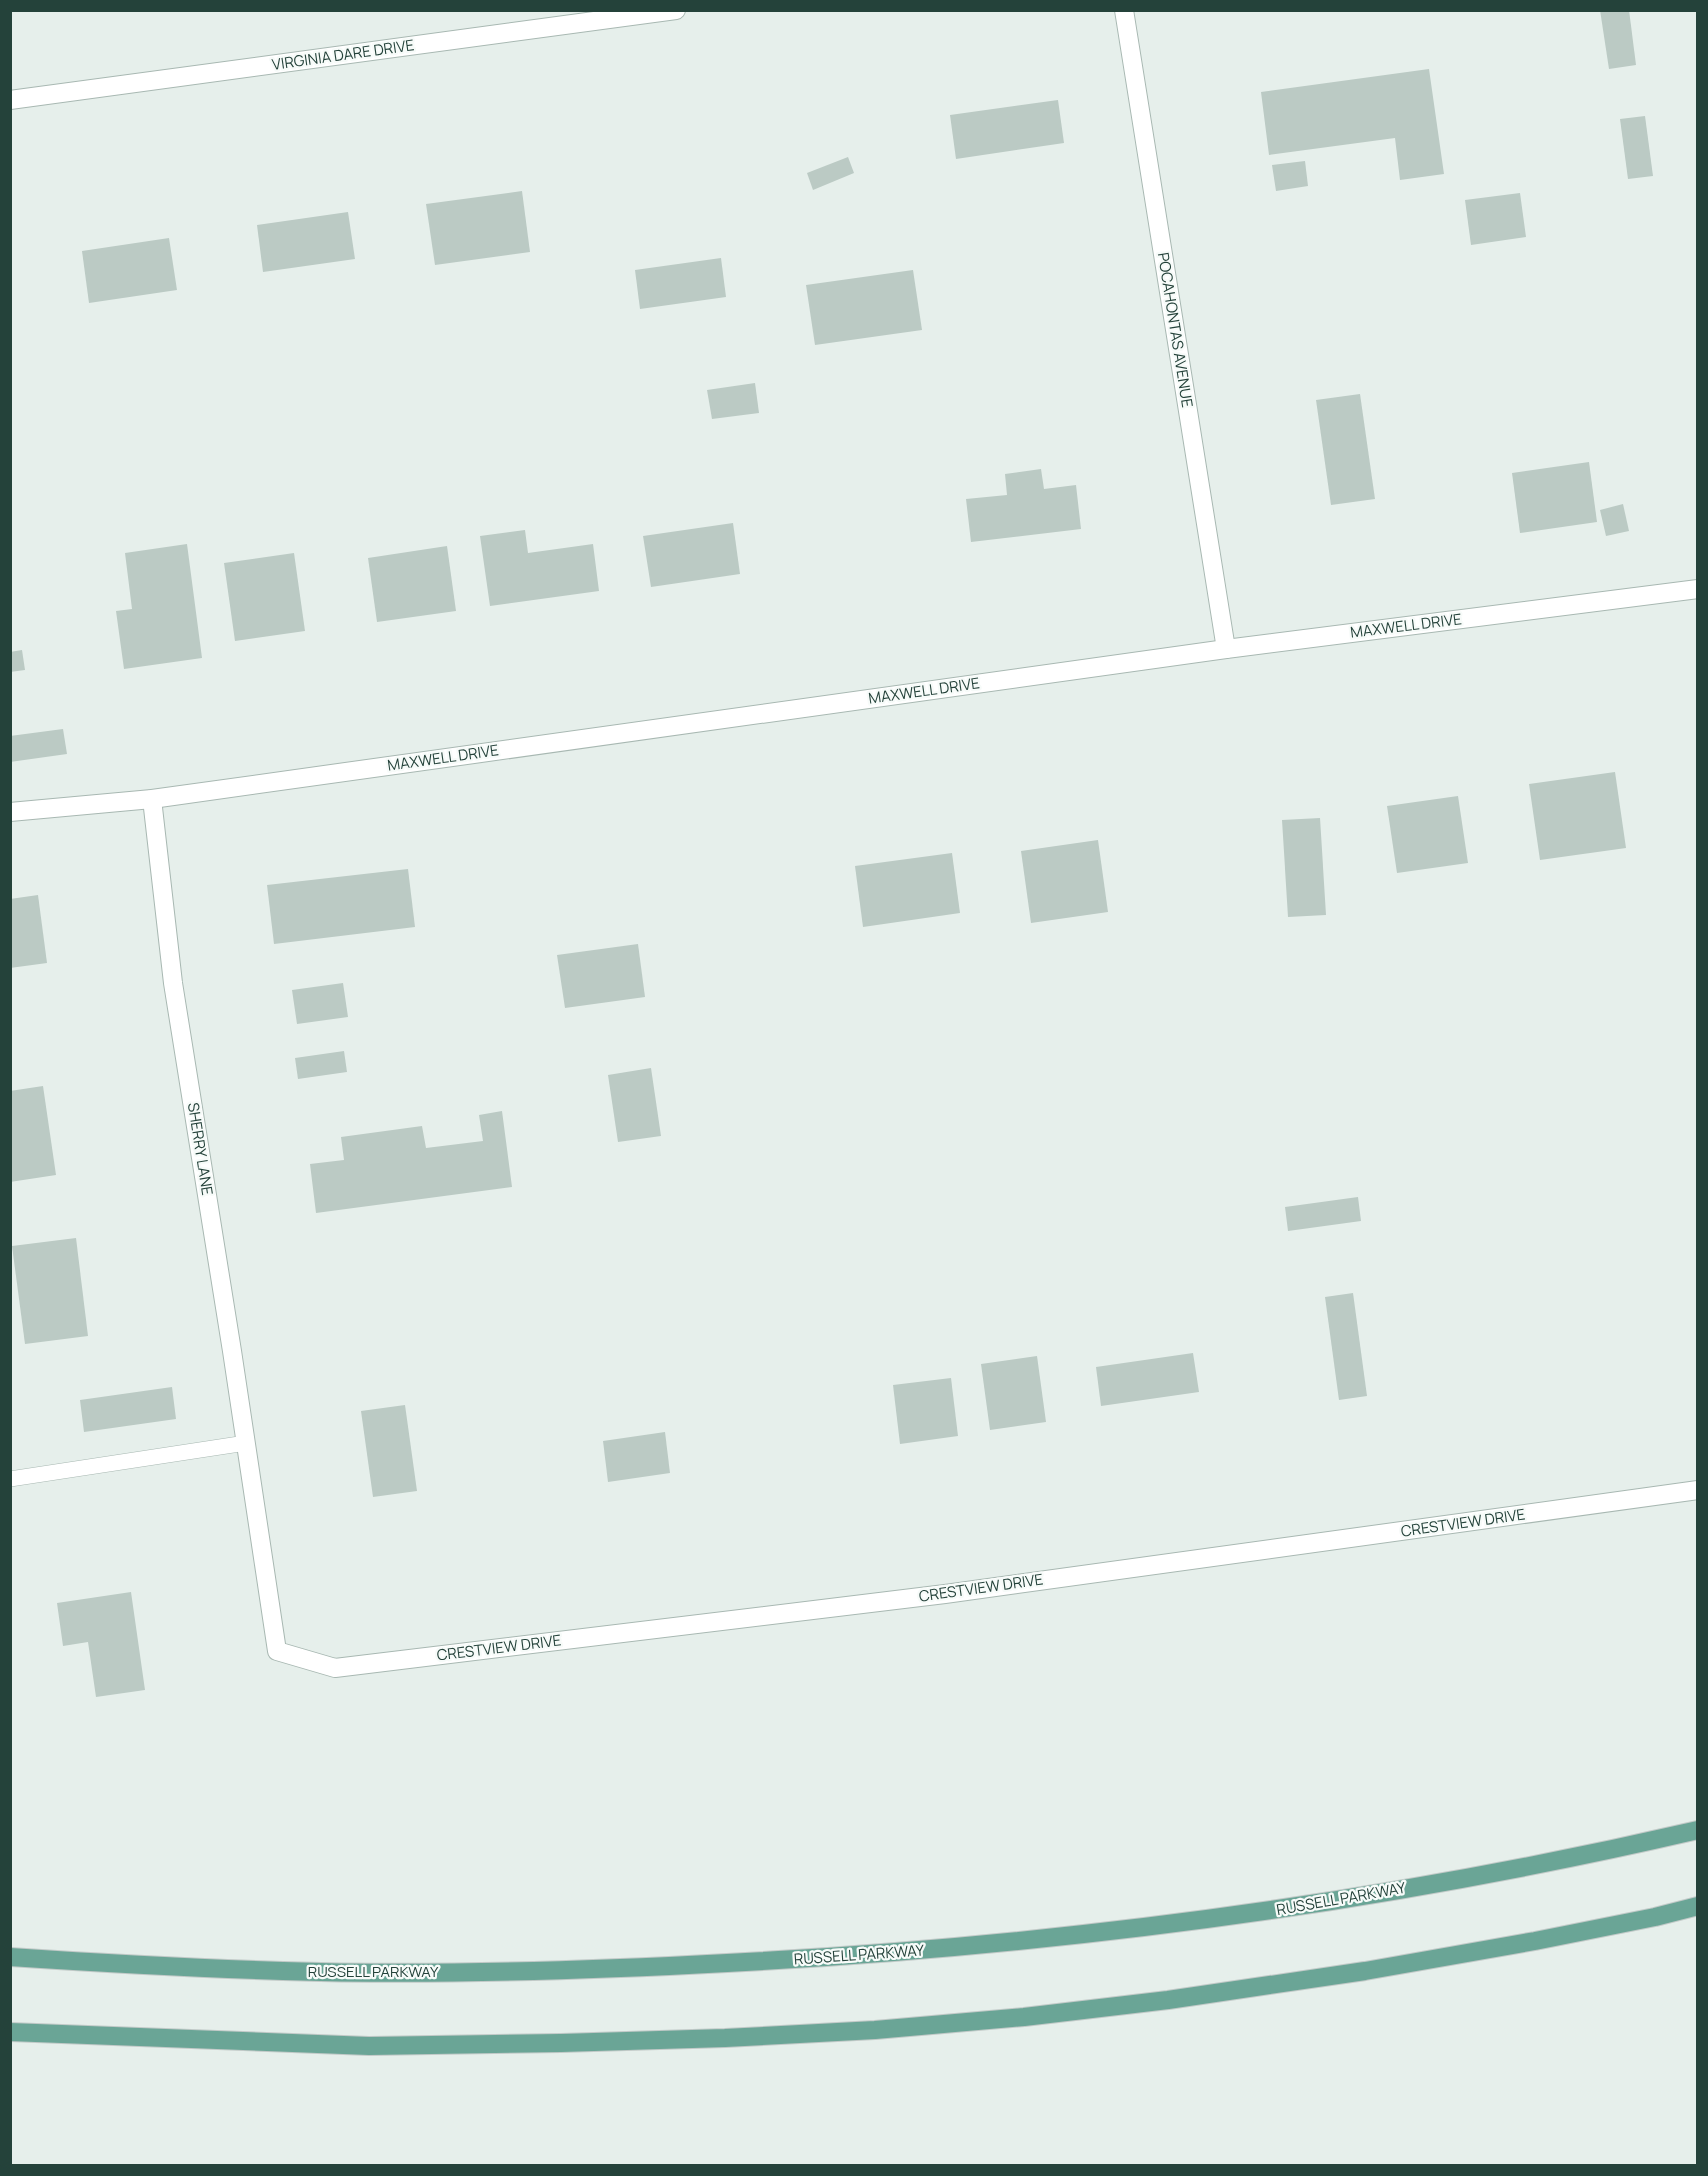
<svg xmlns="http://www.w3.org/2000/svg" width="1708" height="2176" font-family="Manrope,sans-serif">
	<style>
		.building { fill: #bbcac4 }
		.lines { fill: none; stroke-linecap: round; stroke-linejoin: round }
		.service-casing { stroke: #a8b8b2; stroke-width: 16 }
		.minor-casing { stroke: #a8b8b2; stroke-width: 20 }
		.primary-casing { stroke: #c2cac8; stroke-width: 20 }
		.service { stroke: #fff; stroke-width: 15 }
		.minor { stroke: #fff; stroke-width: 18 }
		.primary { stroke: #6aa596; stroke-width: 18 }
		.labels { text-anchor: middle; stroke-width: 4.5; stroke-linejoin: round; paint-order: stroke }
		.street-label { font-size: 15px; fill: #24423a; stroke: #f7fbf9 }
	</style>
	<rect width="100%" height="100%" fill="#e6efeb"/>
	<g class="building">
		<polygon points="1600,10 1629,10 1636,65 1609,69"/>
		<polygon points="1429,69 1444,174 1400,180 1395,138 1269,155 1261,92"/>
		<polygon points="1058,100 1064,143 956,159 950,115"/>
		<polygon points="1645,116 1653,176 1628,179 1620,119"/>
		<polygon points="848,157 854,173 813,190 807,173"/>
		<polygon points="1305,161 1308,186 1276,191 1272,165"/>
		<polygon points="522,191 530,252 435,265 426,204"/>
		<polygon points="1520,193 1526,237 1471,245 1465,200"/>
		<polygon points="348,212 355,259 263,272 257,225"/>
		<polygon points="169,238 177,290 89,303 82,251"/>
		<polygon points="721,258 726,297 640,309 635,270"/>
		<polygon points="913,270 922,330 815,345 806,285"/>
		<polygon points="755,383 759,413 712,419 707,390"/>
		<polygon points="1360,394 1375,499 1331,505 1316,400"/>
		<polygon points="1589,462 1597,522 1520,533 1512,473"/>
		<polygon points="1041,469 1044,489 1076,485 1081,529 971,542 966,499 1007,495 1005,474"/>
		<polygon points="1623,504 1629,531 1606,536 1600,510"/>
		<polygon points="733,523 740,574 651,587 643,536"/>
		<polygon points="525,530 528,553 593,544 599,591 490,606 480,536"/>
		<polygon points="187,544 202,658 124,669 116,611 132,609 125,553"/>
		<polygon points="447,546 456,611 377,622 368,558"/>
		<polygon points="294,553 305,631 235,641 224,563"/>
		<polygon points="22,650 25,670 10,672 10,652"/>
		<polygon points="63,729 67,754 10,762 10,736"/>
		<polygon points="1615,772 1626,848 1540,860 1529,784"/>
		<polygon points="1458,796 1468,863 1397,873 1387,806"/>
		<polygon points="1320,818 1326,915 1288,917 1282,820"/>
		<polygon points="1098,840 1108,912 1031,923 1021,851"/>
		<polygon points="952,853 960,913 863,927 855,866"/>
		<polygon points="408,869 415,927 274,944 267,885"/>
		<polygon points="38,895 47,963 10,968 10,899"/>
		<polygon points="638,944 645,997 565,1008 557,955"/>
		<polygon points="343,983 348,1017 297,1024 292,990"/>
		<polygon points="344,1051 347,1072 298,1079 295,1058"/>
		<polygon points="651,1068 661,1136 618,1142 608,1075"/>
		<polygon points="43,1086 56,1175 10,1182 10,1091"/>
		<polygon points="502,1111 512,1187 316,1213 310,1164 344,1160 341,1137 422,1126 426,1148 483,1141 479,1115"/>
		<polygon points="1358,1197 1361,1221 1288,1231 1285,1207"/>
		<polygon points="76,1238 88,1336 25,1344 12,1246"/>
		<polygon points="1353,1293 1367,1396 1339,1400 1325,1297"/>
		<polygon points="1193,1353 1199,1392 1101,1406 1096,1367"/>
		<polygon points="1037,1356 1046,1422 990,1430 981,1364"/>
		<polygon points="951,1378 958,1436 900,1444 893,1385"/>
		<polygon points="172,1387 176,1419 84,1432 80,1400"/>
		<polygon points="405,1405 417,1491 373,1497 361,1411"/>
		<polygon points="665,1432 670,1473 608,1482 603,1441"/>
		<polygon points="131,1592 145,1690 96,1697 88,1642 63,1646 57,1603"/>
	</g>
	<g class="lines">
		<g class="service-casing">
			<polyline id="service" points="10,1479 246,1443"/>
		</g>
		<g class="minor-casing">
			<g id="minor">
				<polyline points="1124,10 1226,649"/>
				<polyline points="10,100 676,10"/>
				<polyline points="152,799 173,983 232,1351 277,1651 335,1668 945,1594 1698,1490"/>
				<polyline points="10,812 152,799 1226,649 1698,589"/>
			</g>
		</g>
		<g class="primary-casing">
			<g id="primary">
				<path d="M10,1957c91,6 182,11 273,14 148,5 296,0 444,-8 326,-17 652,-59 971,-133"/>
				<polyline points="10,2032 369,2046 561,2043 725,2038 875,2030 1024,2017 1168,2000 1365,1971 1535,1941 1655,1917 1698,1906"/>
			</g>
		</g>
		<use href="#service" class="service"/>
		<use href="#minor" class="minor"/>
		<use href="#primary" class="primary"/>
	</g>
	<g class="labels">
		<g class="street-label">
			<text transform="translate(343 55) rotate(-8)" y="5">VIRGINIA DARE DRIVE</text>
			<text transform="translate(1175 330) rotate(81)" y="5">POCAHONTAS AVENUE</text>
			<text transform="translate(1406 626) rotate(-7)" y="5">MAXWELL DRIVE</text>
			<text transform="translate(924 691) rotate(-8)" y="5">MAXWELL DRIVE</text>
			<text transform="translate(443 758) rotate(-8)" y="5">MAXWELL DRIVE</text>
			<text transform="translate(200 1149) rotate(81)" y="5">SHERRY LANE</text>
			<text transform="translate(1463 1523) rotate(-8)" y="5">CRESTVIEW DRIVE</text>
			<text transform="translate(981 1588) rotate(-8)" y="5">CRESTVIEW DRIVE</text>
			<text transform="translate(499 1648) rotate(-7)" y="5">CRESTVIEW DRIVE</text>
			<text transform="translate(1341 1899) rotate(-10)" y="5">RUSSELL PARKWAY</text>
			<text transform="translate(859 1955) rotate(-4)" y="5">RUSSELL PARKWAY</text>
			<text x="373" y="1977">RUSSELL PARKWAY</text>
		</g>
	</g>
	<rect width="1708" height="2176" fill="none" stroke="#24423a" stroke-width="24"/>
</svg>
